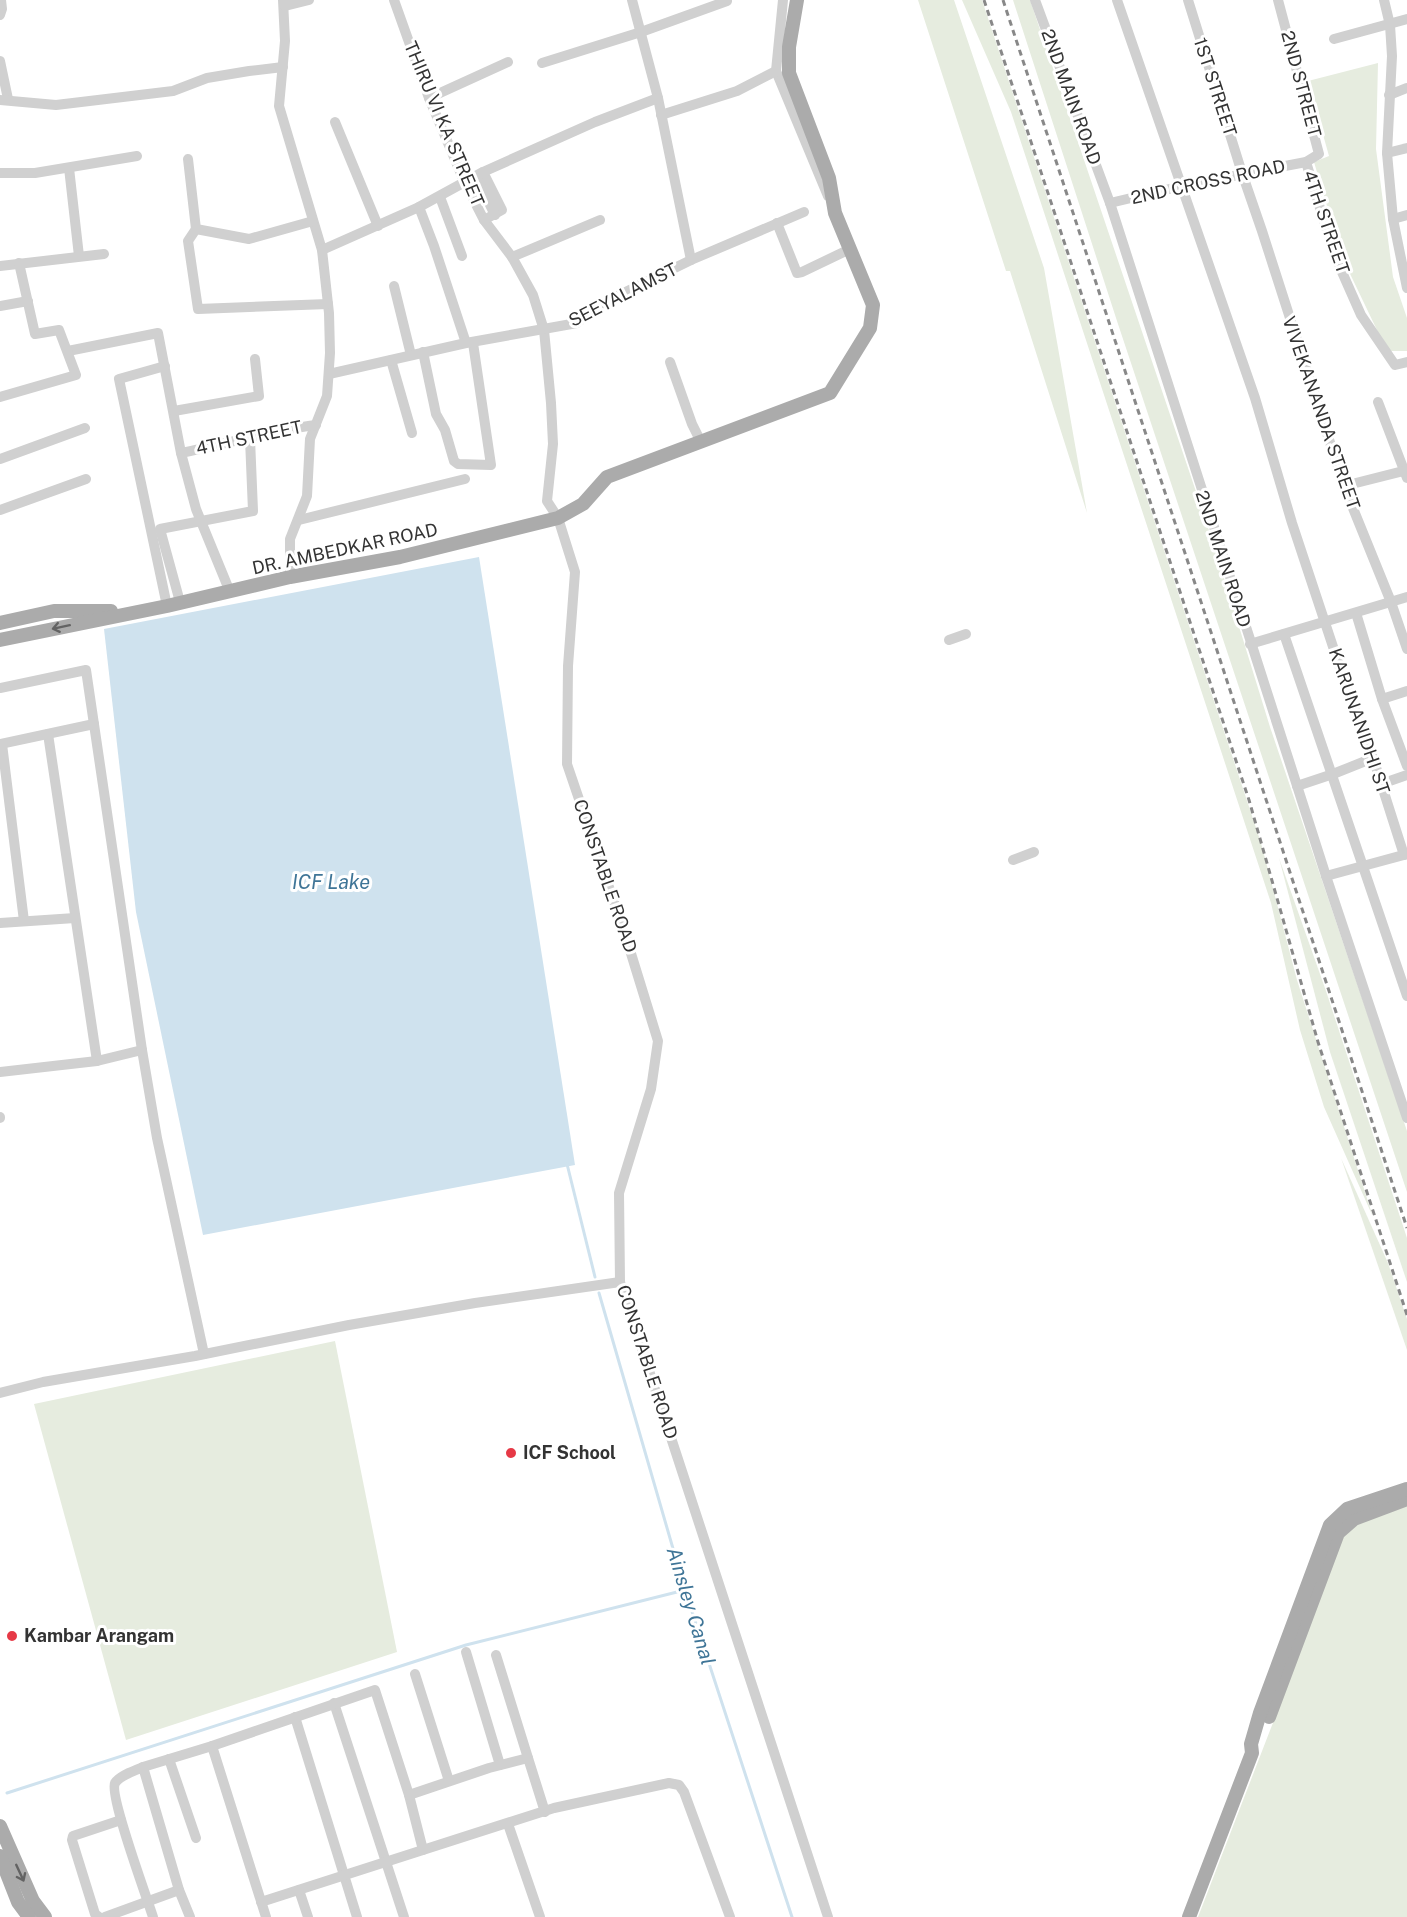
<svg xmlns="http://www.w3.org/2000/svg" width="1407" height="1917" font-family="'Public Sans',sans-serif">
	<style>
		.green { fill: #e6ecdf }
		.water { fill: #cfe2ee }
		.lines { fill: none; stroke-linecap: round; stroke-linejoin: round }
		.stream { stroke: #cfe2ee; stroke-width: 3 }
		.minor { stroke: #d0d0d0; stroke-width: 10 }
		.major { stroke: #ababab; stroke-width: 14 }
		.rail { stroke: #888; stroke-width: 3; stroke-dasharray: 6 4.5; stroke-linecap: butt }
		.oneway { stroke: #636363 }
		.poi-dot { fill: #e63946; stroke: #fff; stroke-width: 2 }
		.labels { text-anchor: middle; stroke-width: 6; stroke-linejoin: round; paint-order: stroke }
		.street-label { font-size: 18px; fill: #333; stroke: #fff }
		.poi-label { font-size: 18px; font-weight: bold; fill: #333; stroke: #fff; text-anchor: start }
		.water-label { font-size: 20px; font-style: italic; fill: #3f7597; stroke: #fff }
	</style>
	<rect width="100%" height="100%" fill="#fff"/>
	<g class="green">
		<polygon points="918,0 954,0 1044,268 1087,513 1010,271 1006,271"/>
		<polygon points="962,0 982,0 1261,843 1297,980 1373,1217 1324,1107 1300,1030 1271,903 1011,112"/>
		<polygon points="1013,0 1030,0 1212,539 1270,727 1407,1131 1407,1192 1117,321"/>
		<polygon points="1378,63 1376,149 1393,277 1407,318 1407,351 1387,351 1342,257 1314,162 1329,156 1308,81"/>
		<polygon points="1279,858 1326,991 1407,1238 1407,1282 1330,1052"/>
		<polygon points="1341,1158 1388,1263 1407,1319 1407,1350"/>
		<polygon points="335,1341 397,1652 126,1740 34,1404"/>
		<polygon points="1407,1504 1407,1917 1198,1917 1291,1676 1342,1536 1354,1525"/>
	</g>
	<polygon class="water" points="479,557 575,1165 203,1235 136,912 104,629"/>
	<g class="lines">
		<g class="stream">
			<polyline points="567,1164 595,1277"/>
			<polyline points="599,1293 685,1590 792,1917"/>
			<polyline points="7,1793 466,1645 685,1590"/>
		</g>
		<g class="minor">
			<polyline points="283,0 285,41 279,106 322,250 329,313 330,353 327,396 310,439 307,496 290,539 290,577"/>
			<polyline points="394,0 429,98 465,183 484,220 512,257 533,295 544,330 551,403 553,444 547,501 558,518 575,572 568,666 567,764 625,934 658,1041 651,1089 619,1193 620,1282 828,1917"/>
			<polyline points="632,0 658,98 691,260"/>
			<polyline points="783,0 776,71 828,196"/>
			<polyline points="1035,0 1110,203 1326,876 1407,1118"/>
			<polyline points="1117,0 1255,398 1292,523 1346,686 1373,758 1404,855"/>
			<polyline points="1188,0 1242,173 1262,231 1344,486 1391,602 1407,649"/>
			<polyline points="1384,0 1390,25 1392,56 1387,153 1393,219 1407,288"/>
			<polyline points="285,6 309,0"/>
			<polyline points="0,15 2,9 1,0"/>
			<polyline points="1334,39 1407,19"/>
			<polyline points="0,61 8,99"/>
			<polyline points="542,63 641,32 727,1"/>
			<polyline points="1389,95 1407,88"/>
			<polyline points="429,98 508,62"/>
			<polyline points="0,100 56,105 173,91 207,78 249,71 283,67"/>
			<polyline points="661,115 737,91 776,71"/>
			<polyline points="335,122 378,226"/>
			<polyline points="1387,153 1407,148"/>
			<polyline points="188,159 196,229 249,239 313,221"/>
			<polyline points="1306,162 1334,254 1361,315 1395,365 1407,362"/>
			<polyline points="69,168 79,256"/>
			<polyline points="483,172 502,210 484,220"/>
			<polyline points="0,173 35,173 137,156"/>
			<polyline points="476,176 495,215"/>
			<polyline points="440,197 462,256"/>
			<polyline points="1110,203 1182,186 1306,162 1319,154 1278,0"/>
			<polyline points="419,207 434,246 466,343"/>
			<polyline points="1393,219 1407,215"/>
			<polyline points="777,223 797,273 802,272 850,249"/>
			<polyline points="196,229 188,241 198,309 328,304"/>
			<polyline points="322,250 419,207 483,172 595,122 658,98"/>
			<polyline points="512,257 600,220"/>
			<polyline points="0,266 104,254"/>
			<polyline points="394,286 411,355"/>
			<polyline points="0,306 28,301"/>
			<polyline points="68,351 158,333 181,453 196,509 230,592"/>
			<polyline points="423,352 436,414 445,430 454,461 458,464 491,465 473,343"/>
			<polyline points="391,360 412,433"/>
			<polyline points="670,362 692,424 701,442"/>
			<polyline points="165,366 119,379 167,606"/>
			<polyline points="329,374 466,343 577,323 597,306 691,260 804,212"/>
			<polyline points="0,397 76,375 59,330 35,334 19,263"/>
			<polyline points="1378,402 1407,478"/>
			<polyline points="174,411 259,396 255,359"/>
			<path d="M181,453c45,-9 89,-22 135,-28"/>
			<polyline points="0,459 85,428"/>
			<polyline points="1344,486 1407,470"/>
			<polyline points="0,510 86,479"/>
			<polyline points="299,520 465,479"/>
			<polyline points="180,602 160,529 253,511 250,439"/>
			<polyline points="1356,613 1382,699 1407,766"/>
			<polyline points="1284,634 1407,996"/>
			<polyline points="949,640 966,634"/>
			<polyline points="1250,644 1407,597"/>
			<polyline points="0,688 86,670 142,1050 157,1138 204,1354"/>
			<polyline points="1382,699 1407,691"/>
			<polyline points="48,734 97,1061"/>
			<polyline points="0,744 94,724"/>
			<polyline points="2,744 24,921"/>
			<polyline points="1381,784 1407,775"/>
			<polyline points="1297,786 1333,774 1373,758"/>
			<polyline points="1013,860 1034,852"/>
			<polyline points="1326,876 1407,854"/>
			<polyline points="0,923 75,918"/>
			<polyline points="0,1072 97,1061 142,1050"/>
			<polyline points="0,1117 0,1118"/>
			<polyline points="0,1393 43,1382 195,1356 349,1325 475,1303 620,1282"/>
			<polyline points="466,1652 500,1765"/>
			<polyline points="496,1655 528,1758"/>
			<polyline points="415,1674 449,1781"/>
			<polyline points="334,1703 404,1917"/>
			<polyline points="295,1717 357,1917"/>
			<polyline points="212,1746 375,1690 409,1795 423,1850"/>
			<polyline points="169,1759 196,1838"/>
			<path d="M143,1767c-8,4 -23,8 -28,16 -6,12 32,115 38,134"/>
			<polyline points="409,1795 489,1768 528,1758 545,1812"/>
			<polyline points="508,1824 540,1917"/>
			<polyline points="299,1890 308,1917"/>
			<polyline points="261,1902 554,1808 669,1783 679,1785 684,1792 730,1917"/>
			<polyline points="99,1917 95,1914 72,1840 73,1836 121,1820"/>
			<polyline points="105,1917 179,1890"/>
			<polyline points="190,1917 179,1890 143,1767 212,1746 266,1917"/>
		</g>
		<g class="major">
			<polyline points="0,623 54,611 111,611"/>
			<polyline points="0,640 167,606 290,577 400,557 558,518 583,504 607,477 830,393 870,328 873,305 835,213 829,178 789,73 789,47 797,0"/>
			<polyline points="1269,1717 1338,1533 1354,1519 1407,1499"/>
			<polyline points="0,1826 33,1901 45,1917"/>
			<polyline points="0,1856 18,1902 29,1917"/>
			<polyline points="1189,1917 1252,1753 1251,1744 1260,1713 1330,1525 1347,1509 1407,1489"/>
		</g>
		<g class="rail">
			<polyline points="984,0 1249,800 1318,1042 1407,1315"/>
			<polyline points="1003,0 1407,1228"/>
		</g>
	</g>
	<defs><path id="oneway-shaft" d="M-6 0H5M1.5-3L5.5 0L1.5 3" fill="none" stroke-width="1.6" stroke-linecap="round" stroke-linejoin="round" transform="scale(1.5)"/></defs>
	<g class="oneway">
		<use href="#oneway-shaft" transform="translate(61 627) rotate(168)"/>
		<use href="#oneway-shaft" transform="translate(20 1873) rotate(65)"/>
	</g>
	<g class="poi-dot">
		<circle cx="511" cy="1453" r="6"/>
		<circle cx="12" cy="1636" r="6"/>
	</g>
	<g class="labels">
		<g class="street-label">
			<text transform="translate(1301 84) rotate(75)" y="6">2ND STREET</text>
			<text transform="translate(1215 87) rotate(72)" y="6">1ST STREET</text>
			<text transform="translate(1071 97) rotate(70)" y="6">2ND MAIN ROAD</text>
			<text transform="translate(444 124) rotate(67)" y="6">THIRU VI KA STREET</text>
			<text transform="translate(1208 182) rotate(-12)" y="6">2ND CROSS ROAD</text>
			<text transform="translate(1326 222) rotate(71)" y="6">4TH STREET</text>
			<text transform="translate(623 295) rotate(-27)" y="6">SEEYALAMST</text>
			<text transform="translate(1321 413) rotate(71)" y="6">VIVEKANANDA STREET</text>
			<text transform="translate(249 438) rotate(-12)" y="6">4TH STREET</text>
			<text transform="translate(345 549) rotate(-12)" y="6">DR. AMBEDKAR ROAD</text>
			<text transform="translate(1223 559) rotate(72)" y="6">2ND MAIN ROAD</text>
			<text transform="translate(1359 721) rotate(71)" y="6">KARUNANIDHI ST</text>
			<text transform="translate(605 876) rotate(71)" y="6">CONSTABLE ROAD</text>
			<text transform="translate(647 1362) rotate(72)" y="6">CONSTABLE ROAD</text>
		</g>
		<g class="poi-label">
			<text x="523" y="1459">ICF School</text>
			<text x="24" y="1642">Kambar Arangam</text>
		</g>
		<g class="water-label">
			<text x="331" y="889">ICF Lake</text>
			<text transform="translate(691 1606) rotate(73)" y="7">Ainsley Canal</text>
		</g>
	</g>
</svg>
